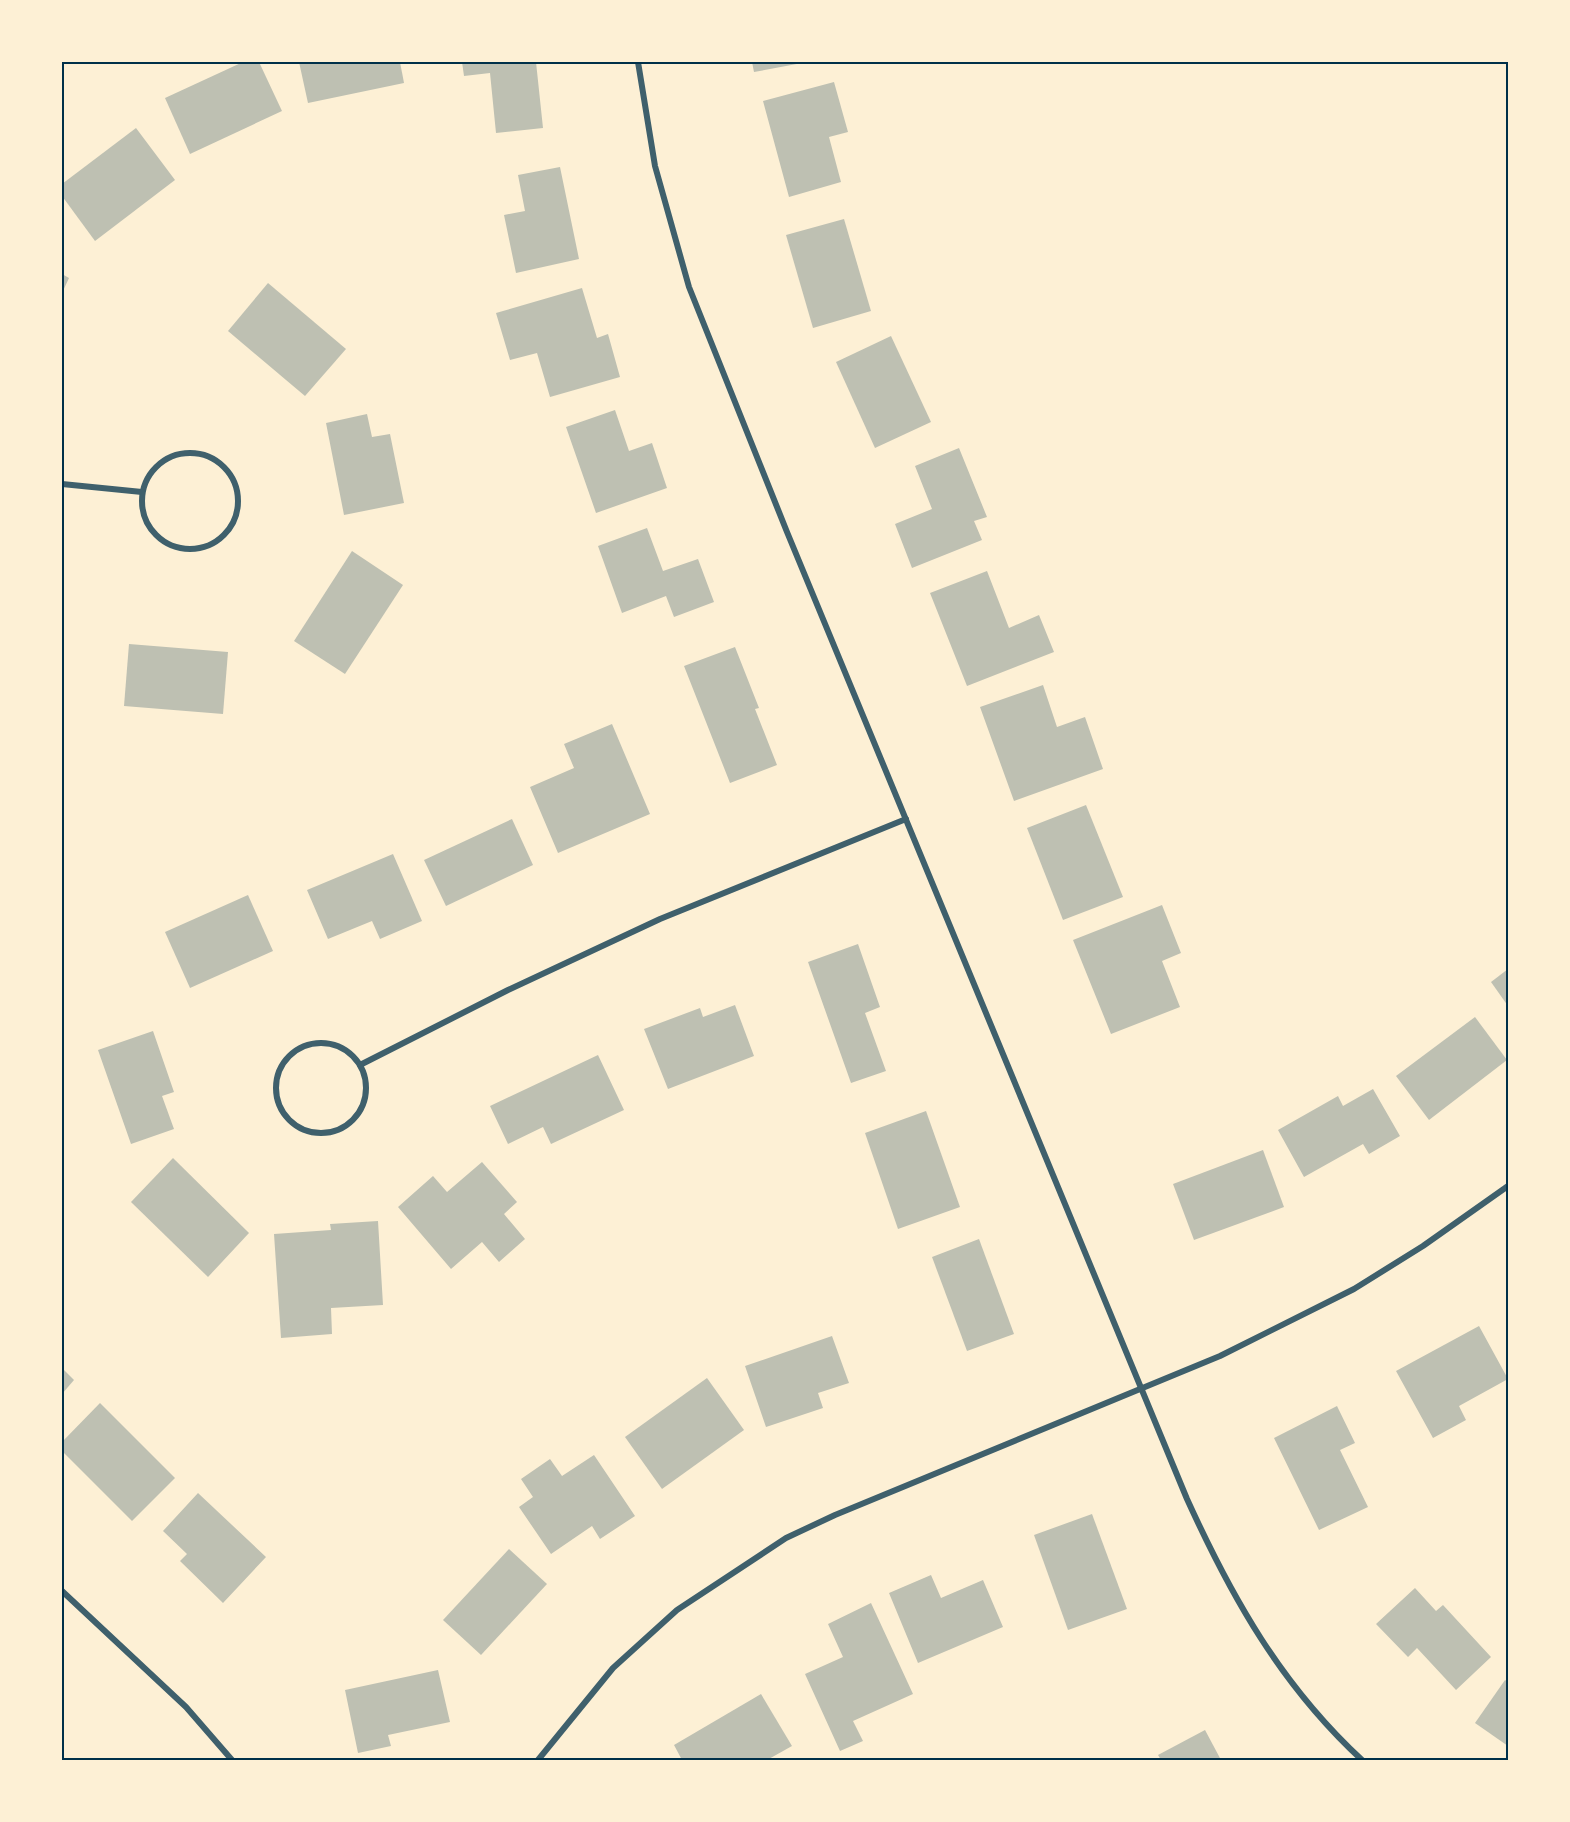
<svg xmlns="http://www.w3.org/2000/svg" width="1570" height="1822" font-family="'Space Grotesk',sans-serif">
	<style>
		.building { fill: #bec0b2 }
		.lines { fill: none; stroke-linecap: round; stroke-linejoin: round }
		.minor { stroke: #3f606c; stroke-width: 6 }
		.neatline { fill: none; stroke: #003049; stroke-width: 2 }
	</style>
	<rect width="100%" height="100%" fill="#fdf0d5"/>
	<g class="building">
		<polygon points="243,62 259,62 282,111 190,154 165,98"/>
		<polygon points="299,62 400,62 404,83 308,103"/>
		<polygon points="462,62 536,62 543,128 496,133 490,73 464,76"/>
		<polygon points="752,62 802,62 802,63 754,72"/>
		<polygon points="834,82 848,132 829,137 841,182 789,197 763,101"/>
		<polygon points="136,128 175,180 95,241 62,196 62,184"/>
		<polygon points="560,167 579,259 516,273 504,215 525,211 518,175"/>
		<polygon points="844,219 871,311 813,328 786,235"/>
		<polygon points="62,274 69,278 62,293"/>
		<polygon points="268,283 346,349 305,396 228,331"/>
		<polygon points="582,288 597,338 608,334 620,377 550,397 537,353 510,360 496,313"/>
		<polygon points="891,336 931,422 875,448 836,362"/>
		<polygon points="615,410 629,451 652,443 667,488 596,513 566,427"/>
		<polygon points="367,414 372,437 390,434 404,503 344,515 326,423"/>
		<polygon points="959,448 987,517 974,521 982,540 912,568 895,524 932,509 915,466"/>
		<polygon points="647,528 663,571 698,559 714,602 674,617 666,596 622,613 598,546"/>
		<polygon points="352,551 403,585 345,674 294,641"/>
		<polygon points="987,571 1009,628 1039,615 1054,652 967,686 930,593"/>
		<polygon points="129,644 228,652 223,714 124,706"/>
		<polygon points="735,647 759,708 755,709 777,765 730,783 684,666"/>
		<polygon points="1043,685 1057,727 1085,717 1103,769 1014,801 980,707"/>
		<polygon points="612,724 650,814 558,853 530,787 574,768 564,744"/>
		<polygon points="1086,805 1123,897 1063,920 1027,828"/>
		<polygon points="512,819 533,865 446,906 424,860"/>
		<polygon points="393,854 422,921 380,939 372,921 328,939 307,890"/>
		<polygon points="248,895 273,951 190,988 165,932"/>
		<polygon points="1162,905 1181,953 1162,961 1180,1007 1111,1034 1073,940"/>
		<polygon points="858,944 880,1007 865,1013 886,1071 851,1083 808,962"/>
		<polygon points="1508,969 1508,1006 1491,982"/>
		<polygon points="735,1005 754,1056 668,1089 644,1029 700,1008 703,1017"/>
		<polygon points="1475,1017 1507,1060 1429,1120 1396,1076"/>
		<polygon points="153,1031 174,1092 162,1096 174,1129 131,1144 98,1050"/>
		<polygon points="598,1055 624,1110 551,1144 543,1127 508,1144 490,1106"/>
		<polygon points="1373,1089 1400,1136 1369,1154 1363,1144 1304,1177 1278,1130 1338,1096 1343,1106"/>
		<polygon points="926,1111 960,1207 898,1229 865,1133"/>
		<polygon points="1263,1150 1284,1207 1194,1240 1173,1184"/>
		<polygon points="173,1158 249,1233 208,1277 131,1202"/>
		<polygon points="482,1162 517,1202 504,1214 525,1239 499,1262 482,1242 451,1269 398,1207 433,1176 447,1192"/>
		<polygon points="378,1221 383,1305 331,1308 332,1334 281,1338 274,1234 331,1230 330,1224"/>
		<polygon points="979,1239 1014,1334 967,1351 932,1257"/>
		<polygon points="1479,1326 1508,1379 1459,1406 1466,1420 1433,1438 1396,1371"/>
		<polygon points="832,1336 849,1383 818,1393 823,1408 766,1427 745,1366"/>
		<polygon points="62,1368 74,1380 62,1394"/>
		<polygon points="707,1378 744,1430 662,1489 625,1437"/>
		<polygon points="100,1403 175,1478 132,1521 62,1451 62,1442"/>
		<polygon points="1337,1406 1355,1443 1340,1450 1368,1507 1319,1530 1274,1438"/>
		<polygon points="594,1455 635,1516 600,1539 592,1526 551,1554 519,1507 533,1497 521,1479 550,1459 562,1476"/>
		<polygon points="198,1493 266,1557 223,1603 180,1561 187,1554 163,1531"/>
		<polygon points="1092,1514 1127,1609 1068,1630 1034,1535"/>
		<polygon points="509,1549 547,1584 481,1655 443,1620"/>
		<polygon points="931,1575 941,1598 983,1580 1003,1627 918,1663 889,1593"/>
		<polygon points="1415,1588 1436,1611 1443,1605 1491,1657 1456,1690 1417,1648 1408,1657 1376,1624"/>
		<polygon points="871,1603 913,1694 853,1721 863,1741 840,1751 805,1674 843,1657 828,1624"/>
		<polygon points="438,1670 450,1722 388,1735 391,1746 358,1753 345,1690"/>
		<polygon points="1505,1680 1508,1682 1508,1746 1475,1723"/>
		<polygon points="761,1694 792,1746 767,1760 682,1760 674,1745"/>
		<polygon points="1205,1730 1221,1760 1161,1760 1158,1755"/>
	</g>
	<g class="lines">
		<g class="minor">
			<path d="M638,62l17,104 34,121 98,245 400,967c45,99 94,186 175,261"/>
			<circle cx="190" cy="501" r="48"/>
			<polyline points="62,484 142,492"/>
			<circle cx="321" cy="1088" r="45"/>
			<polyline points="360,1065 508,990 660,919 906,819"/>
			<polyline points="62,1591 186,1707 232,1760"/>
			<polyline points="538,1760 613,1668 677,1610 786,1538 835,1515 1220,1356 1354,1289 1423,1246 1508,1186"/>
		</g>
	</g>
	<rect width="1570" height="1822" fill="none" stroke="#fdf0d5" stroke-width="126"/>
	<rect x="63" y="63" width="1444" height="1696" class="neatline"/>
</svg>
